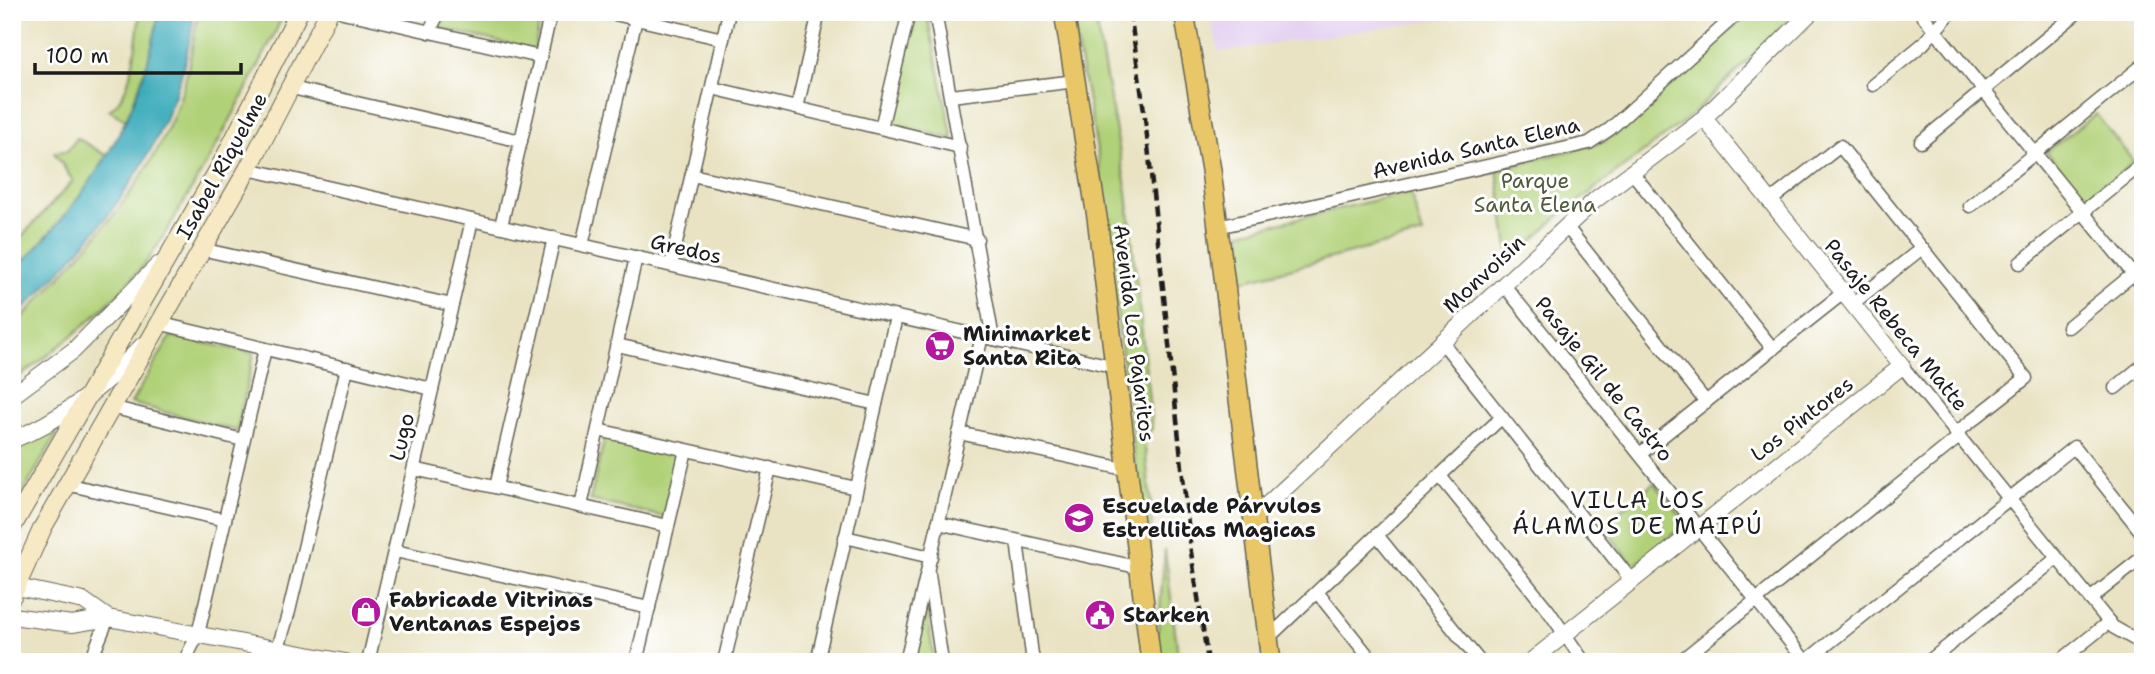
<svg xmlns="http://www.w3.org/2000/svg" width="2155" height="674" font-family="'Shantell Sans',sans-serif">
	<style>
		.built { fill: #e5d3f1 }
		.green { fill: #b1d178; stroke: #66764a; stroke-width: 2 }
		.water { fill: #3eacbb; stroke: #2d646c; stroke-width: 2 }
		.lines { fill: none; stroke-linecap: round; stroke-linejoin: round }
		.minor-casing { stroke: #646256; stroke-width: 15 }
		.tertiary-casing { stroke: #646256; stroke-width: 18 }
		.secondary-casing { stroke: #646256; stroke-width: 20 }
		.primary-casing { stroke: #646256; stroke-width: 22 }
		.minor { stroke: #fff; stroke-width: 12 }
		.tertiary { stroke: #fff; stroke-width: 16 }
		.secondary { stroke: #f6e9c3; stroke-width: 18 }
		.primary { stroke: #e9c769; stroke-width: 19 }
		.rail { stroke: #1c1c1c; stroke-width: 4.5; stroke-dasharray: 10 5; stroke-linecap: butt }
		.labels { text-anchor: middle; stroke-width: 6; stroke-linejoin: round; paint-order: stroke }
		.street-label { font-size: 21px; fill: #1c1c1c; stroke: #fff }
		.park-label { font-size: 21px; fill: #505b3c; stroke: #fff }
		.poi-label { font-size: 21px; font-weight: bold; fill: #1c1c1c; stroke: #fff; text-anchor: start }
		.neighbourhood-label { font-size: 23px; letter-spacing: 2px; fill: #1c1c1c; stroke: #fff }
	</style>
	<rect width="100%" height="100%" fill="#fff"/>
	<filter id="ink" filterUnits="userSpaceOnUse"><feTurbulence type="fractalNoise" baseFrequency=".0143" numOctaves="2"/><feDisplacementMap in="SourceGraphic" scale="14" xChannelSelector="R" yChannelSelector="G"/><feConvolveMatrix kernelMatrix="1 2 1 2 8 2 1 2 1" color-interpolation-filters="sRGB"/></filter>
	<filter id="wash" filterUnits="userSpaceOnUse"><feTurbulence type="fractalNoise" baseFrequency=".00686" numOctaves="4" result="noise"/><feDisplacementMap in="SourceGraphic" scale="28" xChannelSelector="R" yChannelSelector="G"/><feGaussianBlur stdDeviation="1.57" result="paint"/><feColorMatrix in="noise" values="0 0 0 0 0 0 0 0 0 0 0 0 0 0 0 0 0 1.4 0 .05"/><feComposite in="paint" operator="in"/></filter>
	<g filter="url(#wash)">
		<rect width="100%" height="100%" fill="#e9e3c3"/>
		<polygon class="built" points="1209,12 1488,12 1219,52"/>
		<g class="green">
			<path d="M140,12h19l-8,43 -24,66 -18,-11c25,-15 27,-71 31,-98z"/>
			<path d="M198,12h87c-30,63 -63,125 -98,185 -16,26 -30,53 -50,76 -36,42 -81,77 -125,109v-53c58,-64 121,-124 157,-203 17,-36 23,-75 29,-114z"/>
			<polygon points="447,12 542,12 534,50 439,28"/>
			<polygon points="1071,12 1094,12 1127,192 1152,429 1144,438 1152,515 1149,578 1098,155"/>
			<polygon points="1750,12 1797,12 1692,115 1554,220 1510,263 1497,170 1606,141"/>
			<polygon points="916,17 928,20 953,139 889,123"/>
			<polygon points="2096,114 2134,162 2088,201 2046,152"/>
			<polygon points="77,138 109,157 73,207 12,274 12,247 73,181 54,152 67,151"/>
			<polygon points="1410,192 1423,234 1243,281 1239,250 1241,232"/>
			<polygon points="171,336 254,353 237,431 131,403"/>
			<polygon points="49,433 57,434 12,511 12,450"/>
			<polygon points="605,436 680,453 665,517 590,500"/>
			<polygon points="1654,483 1687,523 1634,566 1602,525"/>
			<polygon points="1165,549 1178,655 1179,662 1160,662 1157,644"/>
			<polygon points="926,601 934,662 913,662"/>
		</g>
		<path class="water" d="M159,12h35c-15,133 -92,219 -182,309v-47c77,-79 128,-151 147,-262z"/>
	</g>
	<g filter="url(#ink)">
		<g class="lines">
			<g class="minor-casing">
				<g id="minor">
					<polyline points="343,12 540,57"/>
					<polyline points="606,12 723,39"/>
					<polyline points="935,12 993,339"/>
					<polyline points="1920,12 2143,286"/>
					<polyline points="429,32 439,12"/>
					<polyline points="1873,85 1923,44 1951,12"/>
					<polyline points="292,88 521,141"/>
					<polyline points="712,88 960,147"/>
					<polyline points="951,96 1076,81"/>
					<polyline points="797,108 819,12"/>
					<polyline points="881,128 909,12"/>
					<polyline points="1921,142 2078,12"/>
					<polyline points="248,169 1116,367"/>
					<polyline points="1631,171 1773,349"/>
					<polyline points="692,175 977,239"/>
					<polyline points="1770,201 1840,146 2026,378 1956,433"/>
					<polyline points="1970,206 2143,65"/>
					<polyline points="501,226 551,12"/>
					<polyline points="1566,226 1706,402"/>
					<polyline points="1218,227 1589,143 1610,129 1739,12"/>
					<polyline points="582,245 636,19"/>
					<polyline points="201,249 452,305"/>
					<polyline points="2020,263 2143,163"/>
					<polyline points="671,265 729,12"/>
					<polyline points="1503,284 1806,662"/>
					<polyline points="1852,304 1922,248"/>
					<polyline points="158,323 432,389"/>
					<polyline points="2068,327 2143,266"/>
					<polyline points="1442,342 1632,581"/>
					<polyline points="617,345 876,404"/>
					<polyline points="1902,366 2113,627 2143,644"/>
					<polyline points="2115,388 2143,365"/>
					<polyline points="111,407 243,440"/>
					<polyline points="598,430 856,488"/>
					<polyline points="959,433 1129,470"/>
					<polyline points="1640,454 1843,293"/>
					<polyline points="414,469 668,526"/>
					<polyline points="1440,476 1548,610 1584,662"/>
					<polyline points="66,484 225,520"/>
					<polyline points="496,487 554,238"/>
					<polyline points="581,506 636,257"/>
					<polyline points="938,523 1141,568"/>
					<polyline points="1377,535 1480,662"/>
					<polyline points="845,537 931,557"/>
					<polyline points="1017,541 1033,662"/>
					<polyline points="395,551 649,608"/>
					<polyline points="929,575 942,662"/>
					<polyline points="1317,592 1373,662"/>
					<polyline points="2090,599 2143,557"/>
					<polyline points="1267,639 1502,417"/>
					<polyline points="90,662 108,618"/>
					<polyline points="184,662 198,634 265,349"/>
					<polyline points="274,662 289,611 347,368"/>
					<polyline points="368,662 472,220"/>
					<polyline points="636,662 686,450"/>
					<polyline points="724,662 770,468"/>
					<polyline points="817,662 896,317"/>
					<polyline points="906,662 982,336"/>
					<polyline points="1679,662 1959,437"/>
					<polyline points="1805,662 2074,447 2143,534"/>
					<polyline points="1928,662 2057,558"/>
					<polyline points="2059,662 2109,622"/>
				</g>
			</g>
			<g class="tertiary-casing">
				<g id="tertiary">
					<polyline points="12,396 74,350 158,265"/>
					<path d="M12,440c51,-20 93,-55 131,-95"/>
					<polyline points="1254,517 1595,200 1704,118 1811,12"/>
					<polyline points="12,586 84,601 108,618"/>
					<polyline points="12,616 72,624 108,618 345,662"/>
					<polyline points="1530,662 1902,366 1704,118"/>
				</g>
			</g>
			<g class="secondary-casing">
				<g id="secondary">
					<polyline points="12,527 220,167 299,12"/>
					<polyline points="12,596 43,527 248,169 329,12"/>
				</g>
			</g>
			<g class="primary-casing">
				<g id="primary">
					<polyline points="1064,12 1097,217 1151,662"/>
					<polyline points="1184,12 1211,170 1271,662"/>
				</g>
			</g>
			<use href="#minor" class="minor"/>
			<use href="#tertiary" class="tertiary"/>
			<use href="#secondary" class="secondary"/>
			<use href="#primary" class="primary"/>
			<polyline class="rail" points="1130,12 1145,118 1191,552 1208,662"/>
		</g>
	</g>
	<defs>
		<g id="supermarket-disc" transform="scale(1.575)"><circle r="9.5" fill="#b5179e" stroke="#fff"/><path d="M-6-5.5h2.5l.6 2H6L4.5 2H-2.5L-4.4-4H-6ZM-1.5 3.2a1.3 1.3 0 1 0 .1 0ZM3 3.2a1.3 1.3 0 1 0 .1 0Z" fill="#fff"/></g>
		<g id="school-disc" transform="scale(1.575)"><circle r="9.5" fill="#b5179e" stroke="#fff"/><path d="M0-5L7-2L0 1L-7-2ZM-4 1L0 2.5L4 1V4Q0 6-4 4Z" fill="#fff"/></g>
		<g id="shop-disc" transform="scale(1.575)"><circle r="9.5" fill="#b5179e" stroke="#fff"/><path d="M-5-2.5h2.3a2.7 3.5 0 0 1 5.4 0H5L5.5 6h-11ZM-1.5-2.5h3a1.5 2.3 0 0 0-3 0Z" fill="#fff"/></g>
		<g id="civic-disc" transform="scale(1.575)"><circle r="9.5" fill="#b5179e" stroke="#fff"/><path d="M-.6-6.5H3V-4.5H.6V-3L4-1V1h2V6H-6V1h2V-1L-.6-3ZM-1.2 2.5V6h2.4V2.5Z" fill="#fff"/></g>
	</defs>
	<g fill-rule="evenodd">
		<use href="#supermarket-disc" x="940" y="346"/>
		<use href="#school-disc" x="1079" y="518"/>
		<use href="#shop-disc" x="366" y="612"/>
		<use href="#civic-disc" x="1100" y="615"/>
	</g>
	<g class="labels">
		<g class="street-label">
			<text transform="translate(1476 148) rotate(-13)" y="7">Avenida Santa Elena</text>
			<text transform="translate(222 166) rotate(-61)" y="7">Isabel Riquelme</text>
			<text transform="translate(686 249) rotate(13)" y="7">Gredos</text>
			<text transform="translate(1484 274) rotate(-43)" y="7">Monvoisin</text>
			<text transform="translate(1896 325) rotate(51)" y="7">Pasaje Rebeca Matte</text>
			<text transform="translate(1134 333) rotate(83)" y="7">Avenida Los Pajaritos</text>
			<text transform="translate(1604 379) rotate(51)" y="7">Pasaje Gil de Castro</text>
			<text transform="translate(1802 419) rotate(-38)" y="7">Los Pintores</text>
			<text transform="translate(402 437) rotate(-77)" y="7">Lugo</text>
		</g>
		<g class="park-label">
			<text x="1535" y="188">Parque<tspan x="1535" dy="24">Santa Elena</tspan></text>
		</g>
		<g class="poi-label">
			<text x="963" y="341">Minimarket<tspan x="963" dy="24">Santa Rita</tspan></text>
			<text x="1102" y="513">Escuela de Párvulos<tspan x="1102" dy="24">Estrellitas Magicas</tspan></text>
			<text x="389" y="607">Fabricade Vitrinas<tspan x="389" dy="24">Ventanas Espejos</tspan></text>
			<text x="1123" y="622">Starken</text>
		</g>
		<g class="neighbourhood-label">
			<text x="1638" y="508">VILLA LOS<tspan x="1638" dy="26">ÁLAMOS DE MAIPÚ</tspan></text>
		</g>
	</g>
	<rect width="2155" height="674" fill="none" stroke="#fff" stroke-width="42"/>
	<path d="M35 63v10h206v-10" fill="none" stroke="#1c1c1c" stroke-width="3.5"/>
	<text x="46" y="63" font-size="21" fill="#1c1c1c" stroke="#ffffff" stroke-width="5" paint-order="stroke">100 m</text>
</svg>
